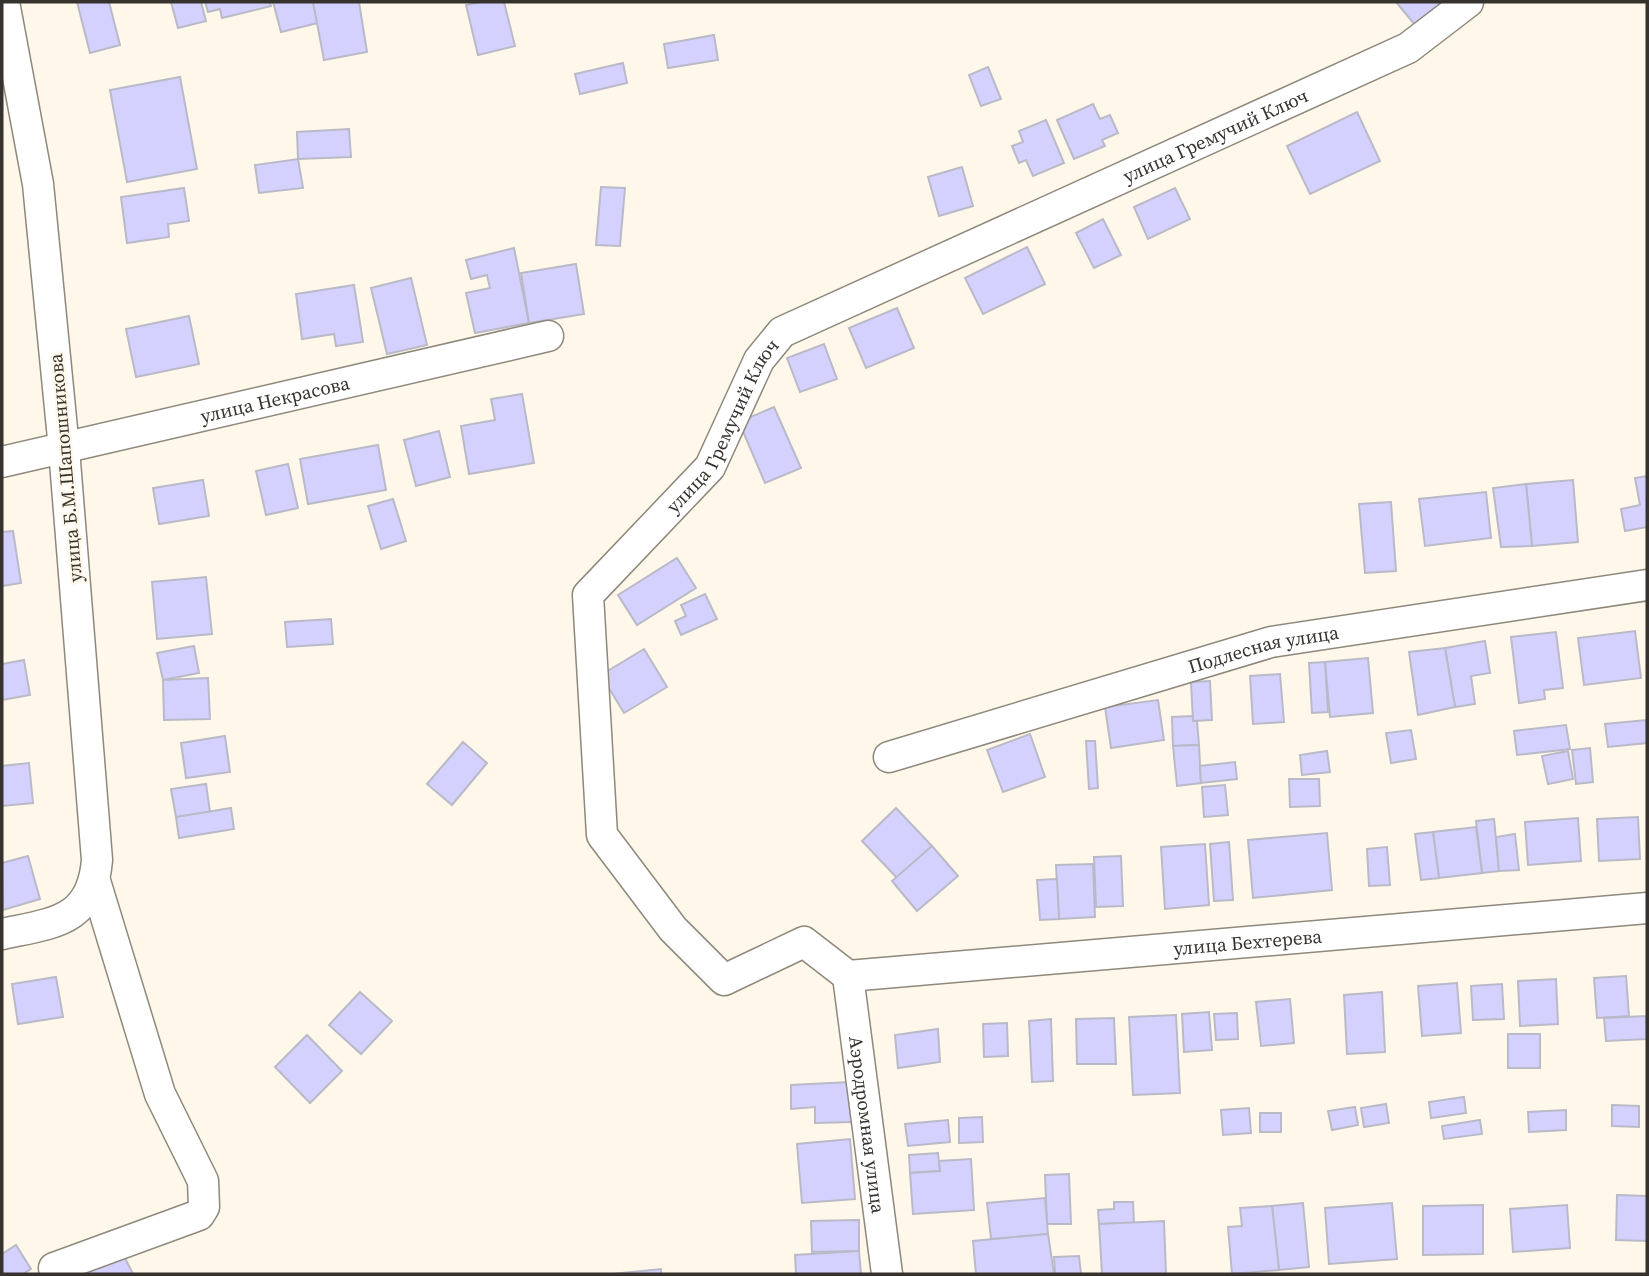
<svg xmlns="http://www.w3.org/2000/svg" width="1649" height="1276" font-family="'Source Serif 4',serif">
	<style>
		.building { fill: #d5d1ff; stroke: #bab9c7; stroke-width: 2 }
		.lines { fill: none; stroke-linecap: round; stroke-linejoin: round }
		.street-casing { stroke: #8e887c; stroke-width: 33 }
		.street { stroke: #fff; stroke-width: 30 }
		.labels { text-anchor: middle; stroke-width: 5; stroke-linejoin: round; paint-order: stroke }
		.street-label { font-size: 19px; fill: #36332e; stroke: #fff8ea }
	</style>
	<rect width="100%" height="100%" fill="#fff8ea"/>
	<g class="building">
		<polygon points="77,2 109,2 120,45 90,53"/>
		<polygon points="171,2 201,2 206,21 178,28"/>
		<polygon points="205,2 270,2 271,6 222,18 220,9 208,12"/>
		<polygon points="273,2 313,2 318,23 281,32"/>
		<polygon points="313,2 359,2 367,52 324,60"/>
		<polygon points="481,2 504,2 515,46 478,55 466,5"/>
		<polygon points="1396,2 1443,2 1415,25"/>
		<polygon points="714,35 718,60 668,68 664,44"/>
		<polygon points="623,63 627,83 580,94 575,74"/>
		<polygon points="988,67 1001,99 981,106 969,75"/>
		<polygon points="180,77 197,169 127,182 110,90"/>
		<polygon points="1093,104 1100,119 1110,115 1118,133 1102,140 1105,146 1074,159 1057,120"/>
		<polygon points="1357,112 1380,161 1310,194 1287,146"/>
		<polygon points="1046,120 1064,163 1033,176 1026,160 1019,163 1012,146 1023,142 1019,131"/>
		<polygon points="349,129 351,157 298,159 297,132"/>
		<polygon points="298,159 303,188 259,193 255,165"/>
		<polygon points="962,167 973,206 939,216 928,177"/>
		<polygon points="601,187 625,188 620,246 596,245"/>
		<polygon points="184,188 189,221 168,224 169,237 127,243 121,197"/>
		<polygon points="1175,188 1190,219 1148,239 1134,207"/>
		<polygon points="1103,219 1121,255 1094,268 1076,233"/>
		<polygon points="1027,247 1045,284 983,314 965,278"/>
		<polygon points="514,248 529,323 475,333 466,293 490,288 487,275 471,279 466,260"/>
		<polygon points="576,264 584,314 529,323 521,273"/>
		<polygon points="411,278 427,345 387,354 371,288"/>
		<polygon points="354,285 363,342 336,346 334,334 302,339 296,294"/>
		<polygon points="897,308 914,348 866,368 849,328"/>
		<polygon points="189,316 199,364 136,377 126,329"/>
		<polygon points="824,344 837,379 800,392 787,358"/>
		<polygon points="522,394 534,463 469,474 461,426 495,420 491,399"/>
		<polygon points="774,407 801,468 765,483 739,422"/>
		<polygon points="439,431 450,477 416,486 404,440"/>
		<polygon points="378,445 386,490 308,504 300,459"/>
		<polygon points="288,464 298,508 266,515 256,471"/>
		<polygon points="1647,476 1647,527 1625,531 1621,509 1640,505 1635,478"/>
		<polygon points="203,480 209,516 159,524 153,488"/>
		<polygon points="1573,480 1578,542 1532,546 1526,484"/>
		<polygon points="1526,484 1532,546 1501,547 1493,488"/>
		<polygon points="1486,492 1491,538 1425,546 1419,499"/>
		<polygon points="393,499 406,541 381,549 368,506"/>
		<polygon points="1391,502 1396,571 1365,573 1359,504"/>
		<polygon points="13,531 21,583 2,586 2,532"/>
		<polygon points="677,558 696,588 637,625 618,595"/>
		<polygon points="206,577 212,634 157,639 152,582"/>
		<polygon points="705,594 717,619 681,635 675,621 686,616 681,605"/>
		<polygon points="331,619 333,644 287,647 285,622"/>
		<polygon points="1635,631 1641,678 1584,685 1578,638"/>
		<polygon points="1556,632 1563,688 1544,690 1545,699 1519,703 1511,637"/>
		<polygon points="1485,641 1490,673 1471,676 1475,704 1455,707 1445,648"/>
		<polygon points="194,646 199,673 163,680 157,653"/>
		<polygon points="1445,648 1455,707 1418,715 1409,652"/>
		<polygon points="644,649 667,687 624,713 601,675"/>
		<polygon points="1368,658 1373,713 1330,717 1325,662"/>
		<polygon points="24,660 30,695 2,700 2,664"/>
		<polygon points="1325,662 1328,712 1312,713 1309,663"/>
		<polygon points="1280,674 1284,722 1253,724 1250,676"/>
		<polygon points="208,678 210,719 164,720 163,680"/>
		<polygon points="1210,681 1212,720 1193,721 1191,682"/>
		<polygon points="1158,700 1164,740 1111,748 1105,707"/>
		<polygon points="1193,716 1193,721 1197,721 1199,745 1173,746 1172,717"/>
		<polygon points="1646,720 1647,743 1608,747 1605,724"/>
		<polygon points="1566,725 1570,749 1517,755 1514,731"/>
		<polygon points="1411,730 1416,759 1391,763 1386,733"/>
		<polygon points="1030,734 1045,777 1003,792 987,750"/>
		<polygon points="225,736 230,772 186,778 181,743"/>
		<polygon points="1086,741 1095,741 1098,788 1089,789"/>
		<polygon points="463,742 487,763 452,805 427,784"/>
		<polygon points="1199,745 1201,783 1177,786 1173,746"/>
		<polygon points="1590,748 1593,782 1576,784 1572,750"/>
		<polygon points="1327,751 1330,772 1302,775 1300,755"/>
		<polygon points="1568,751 1573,779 1548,784 1542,756"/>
		<polygon points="1235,762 1237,779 1201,783 1200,766"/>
		<polygon points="29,763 33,803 2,806 2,766"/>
		<polygon points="1289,779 1319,779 1320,806 1290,807"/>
		<polygon points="206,784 210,812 176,817 171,789"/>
		<polygon points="1225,785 1228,815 1204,817 1202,787"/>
		<polygon points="231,808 234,829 179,838 176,817"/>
		<polygon points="896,808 932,846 898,879 862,841"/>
		<polygon points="1638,817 1640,859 1599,861 1597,819"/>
		<polygon points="1578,818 1581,861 1528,865 1525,822"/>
		<polygon points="1494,819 1499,871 1482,873 1476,821"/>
		<polygon points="1476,827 1482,873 1439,878 1433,832"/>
		<polygon points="1433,832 1439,878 1421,880 1415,834"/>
		<polygon points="1327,833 1332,890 1253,898 1248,840"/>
		<polygon points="1515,834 1519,870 1499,871 1496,837"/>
		<polygon points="1229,842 1233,900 1214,901 1210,844"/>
		<polygon points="1205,844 1209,905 1165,909 1161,847"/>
		<polygon points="932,846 958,876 917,911 892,881"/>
		<polygon points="1387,847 1390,885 1369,886 1367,849"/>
		<polygon points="28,856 40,899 3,910 2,863"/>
		<polygon points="1121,856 1123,906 1096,907 1094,857"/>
		<polygon points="1093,864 1095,917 1059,919 1056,865"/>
		<polygon points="1057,879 1059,919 1040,920 1037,880"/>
		<polygon points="1626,976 1629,1016 1597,1018 1594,978"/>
		<polygon points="56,977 63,1017 18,1024 12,984"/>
		<polygon points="1556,979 1558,1024 1520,1026 1518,981"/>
		<polygon points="1457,983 1461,1033 1422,1036 1418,986"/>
		<polygon points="1502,984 1504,1019 1473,1020 1471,986"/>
		<polygon points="360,992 392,1021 361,1054 329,1025"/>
		<polygon points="1382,992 1385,1052 1347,1054 1344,995"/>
		<polygon points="1290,999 1294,1043 1261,1046 1256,1002"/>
		<polygon points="1209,1012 1212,1050 1184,1052 1182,1014"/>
		<polygon points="1237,1013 1238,1039 1216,1040 1214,1014"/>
		<polygon points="1176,1015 1180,1093 1133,1095 1129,1017"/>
		<polygon points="1646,1016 1647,1039 1606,1041 1604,1018"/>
		<polygon points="1114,1018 1116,1064 1077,1064 1076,1019"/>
		<polygon points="1051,1019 1053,1081 1032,1082 1029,1021"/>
		<polygon points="1007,1023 1008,1056 984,1057 983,1024"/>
		<polygon points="938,1029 940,1062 898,1068 895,1035"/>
		<rect x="1508" y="1034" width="32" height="34"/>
		<polygon points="307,1035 342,1071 310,1103 275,1067"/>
		<polygon points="850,1082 852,1122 815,1123 815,1107 791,1109 791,1085"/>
		<polygon points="1464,1097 1466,1113 1431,1118 1429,1102"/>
		<polygon points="1386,1104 1389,1123 1364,1127 1361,1108"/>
		<polygon points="1612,1105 1639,1106 1639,1127 1612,1126"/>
		<polygon points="1355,1107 1358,1125 1332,1130 1328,1111"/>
		<polygon points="1249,1108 1251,1133 1223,1135 1221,1110"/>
		<polygon points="1566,1110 1566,1130 1529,1132 1528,1112"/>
		<rect x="1260" y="1113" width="21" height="19"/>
		<polygon points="982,1117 983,1142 959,1143 959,1118"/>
		<polygon points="948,1120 950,1142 908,1146 905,1124"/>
		<polygon points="1480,1120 1482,1134 1444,1139 1442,1126"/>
		<polygon points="850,1139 855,1199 802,1203 797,1144"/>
		<polygon points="938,1153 940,1171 910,1173 909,1155"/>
		<polygon points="971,1159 974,1210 913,1214 910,1173 940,1171 939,1161"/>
		<polygon points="1069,1174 1071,1224 1047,1224 1045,1175"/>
		<polygon points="1617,1195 1647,1196 1647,1241 1616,1240"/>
		<polygon points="1045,1198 1048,1234 991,1239 987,1203"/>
		<polygon points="1114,1202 1133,1202 1134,1223 1099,1224 1098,1210 1114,1209"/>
		<polygon points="1303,1203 1309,1267 1279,1270 1272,1206"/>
		<polygon points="1392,1203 1397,1259 1329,1264 1325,1208"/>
		<polygon points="1483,1205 1483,1254 1423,1255 1423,1206"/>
		<polygon points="1567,1205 1570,1248 1513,1252 1510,1209"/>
		<polygon points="1272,1206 1279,1270 1232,1274 1228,1227 1242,1226 1240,1208"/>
		<polygon points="859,1220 859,1251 812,1252 811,1221"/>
		<polygon points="1164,1221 1166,1274 1102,1274 1099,1224"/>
		<polygon points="1048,1234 1054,1274 976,1274 973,1241"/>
		<polygon points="16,1245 31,1269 23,1274 2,1274 2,1254"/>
		<polygon points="859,1251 861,1274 796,1274 795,1255"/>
		<polygon points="122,1252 133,1274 79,1274"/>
		<polygon points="1079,1256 1081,1274 1055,1274 1054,1257"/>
		<polygon points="661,1269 661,1274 612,1274"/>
	</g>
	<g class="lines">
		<g class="street-casing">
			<g id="street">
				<path id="s1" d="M2,462l546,-126"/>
				<path id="s2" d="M889,757l382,-115 376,-57"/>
				<path d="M2,934c51,-11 90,-12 95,-74l-33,-411 -26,-265 -34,-182"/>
				<path id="s3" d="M848,976l-44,-34 -80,38 -51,-51 -71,-94 -14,-240 122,-128 49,-107 23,-28 626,-284 60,-46"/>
				<path id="s4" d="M848,976l799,-68"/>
				<path id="s5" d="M848,976l39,298"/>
				<polyline points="54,1268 199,1215 204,1207 203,1181 160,1094 95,881"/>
			</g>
		</g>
		<use href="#street" class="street"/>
	</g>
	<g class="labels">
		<g class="street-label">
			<text dy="7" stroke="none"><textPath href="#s3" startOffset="1381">улица Гремучий Ключ</textPath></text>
			<text dy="7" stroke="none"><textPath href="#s1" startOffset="280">улица Некрасова</textPath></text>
			<text dy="7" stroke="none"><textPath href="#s3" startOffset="793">улица Гремучий Ключ</textPath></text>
			<text transform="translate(65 468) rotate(-95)" y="7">улица Б.М.Шапошникова</text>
			<text dy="7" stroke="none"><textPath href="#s2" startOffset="390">Подлесная улица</textPath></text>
			<text dy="7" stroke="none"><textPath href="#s4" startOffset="401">улица Бехтерева</textPath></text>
			<text dy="7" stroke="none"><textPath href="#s5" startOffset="150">Аэродромная улица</textPath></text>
		</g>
	</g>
	<rect width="1649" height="1276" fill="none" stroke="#36332e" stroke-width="7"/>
</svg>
